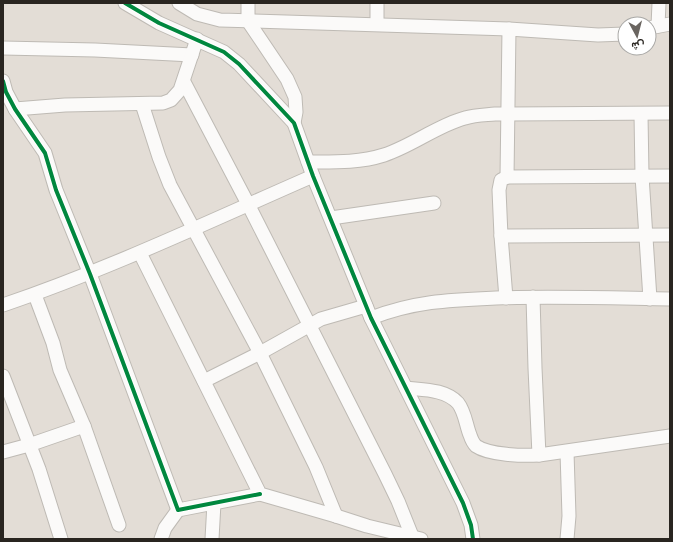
<svg xmlns="http://www.w3.org/2000/svg" width="673" height="542" font-family="'PT Sans Narrow',Vazirmatn,sans-serif">
	<style>
		.lines { fill: none; stroke-linecap: round; stroke-linejoin: round }
		.minor-casing { stroke: #bebab4; stroke-width: 15 }
		.minor { stroke: #fbfaf9; stroke-width: 13 }
		.cycleway-casing { stroke: #fff; stroke-width: 6 }
		.cycleway { stroke: #00873e; stroke-width: 4 }
	</style>
	<rect width="100%" height="100%" fill="#e3ddd6"/>
	<g class="lines">
		<g class="minor-casing">
			<g id="minor">
				<polyline points="125,3 159,23 224,52 239,64 294,123 313,176 371,318 463,503 471,525 473,539"/>
				<polyline points="179,3 197,14 220,20 509,29 598,35 625,34"/>
				<polyline points="248,3 248,21 287,79 295,97 296,112 294,123"/>
				<polyline points="377,3 377,24"/>
				<polyline points="658,26 659,3"/>
				<polyline points="649,28 670,24"/>
				<polyline points="509,29 507,177 670,176"/>
				<polyline points="3,48 95,50 192,55"/>
				<polyline points="3,81 6,92 15,109 45,153 56,190 90,274 178,510 260,494"/>
				<polyline points="184,82 248,204 385,474 398,501 412,536"/>
				<polyline points="142,104 159,157 170,185 260,353 316,467 336,516"/>
				<polyline points="15,109 65,105 163,103 171,100 180,90 197,39"/>
				<polyline points="641,114 642,176 650,299"/>
				<path d="M308,162c25,0 51,1 76,-7 28,-9 54,-30 81,-37 10,-3 20,-3 30,-4l175,-1"/>
				<polyline points="331,218 434,203"/>
				<polyline points="501,236 670,235"/>
				<polyline points="140,253 260,494 336,516 367,526 421,539"/>
				<polyline points="35,295 53,343 60,370 84,426 119,525"/>
				<polyline points="533,297 535,368 539,455"/>
				<polyline points="506,298 501,236 499,190 501,180 507,177"/>
				<path d="M3,305c106,-36 207,-84 310,-129"/>
				<path d="M371,318c44,-17 79,-18 125,-20 58,-2 116,0 174,1"/>
				<polyline points="3,376 39,469 61,539"/>
				<polyline points="204,381 260,353 321,319 366,306"/>
				<path d="M406,388c17,2 39,1 52,15 7,9 8,22 12,32 1,3 3,8 6,11 13,9 47,10 63,9l131,-19"/>
				<polyline points="3,452 29,445 84,426"/>
				<polyline points="161,539 165,528 178,510"/>
				<polyline points="212,539 214,503"/>
				<polyline points="567,539 569,516 567,452"/>
			</g>
		</g>
		<use href="#minor" class="minor"/>
		<g class="cycleway-casing">
			<g id="cycleway">
				<polyline points="125,3 159,23 224,52 239,64 294,123 313,176 371,318 463,503 471,525 473,539"/>
				<polyline points="3,81 6,92 15,109 45,153 56,190 90,274 178,510 260,494"/>
			</g>
		</g>
		<use href="#cycleway" class="cycleway"/>
	</g>
	<rect width="673" height="542" fill="none" stroke="#292520" stroke-width="8"/>
	<g transform="translate(637 36) rotate(173)"><circle r="19" fill="#ffffff" stroke="#a9a8a6"/>
	<path d="M0-3L7 15L0 10L-7 15Z" fill="#6a6560"/>
	<text y="-6" font-size="11" font-weight="bold" text-anchor="middle" fill="#292520">ش</text>
	</g>
</svg>
